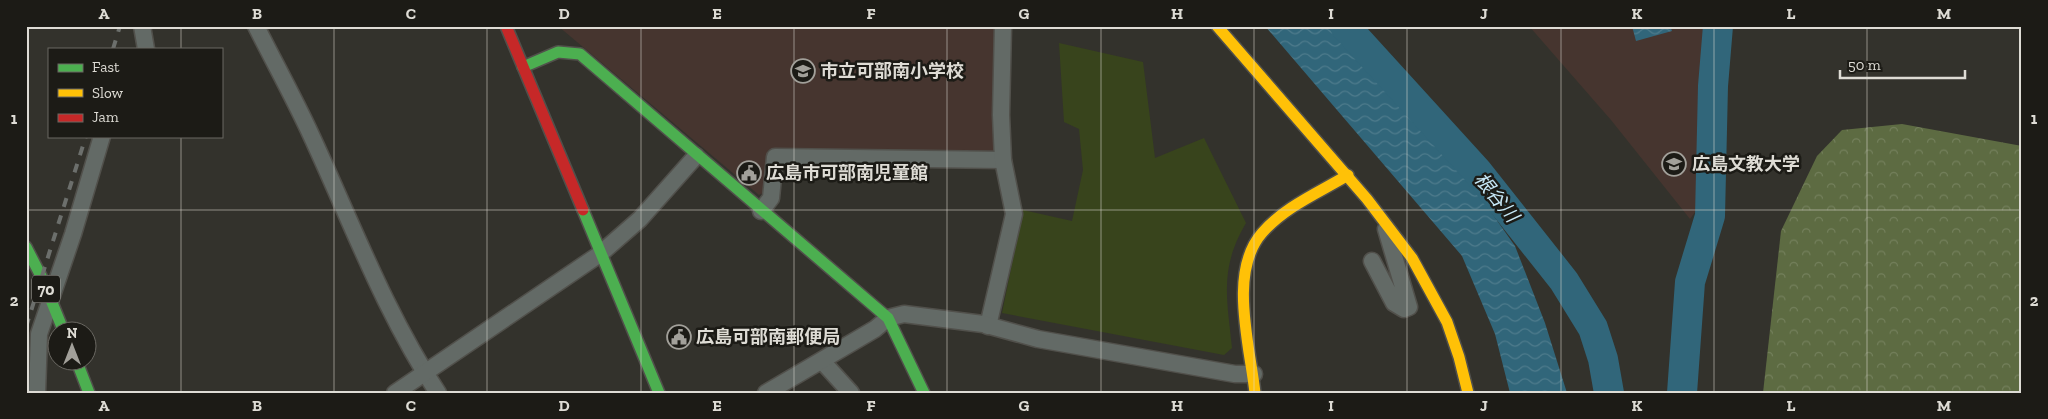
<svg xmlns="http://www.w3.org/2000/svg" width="2048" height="419" font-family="'Zilla Slab','Noto Sans JP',serif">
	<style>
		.education { fill: #46352f }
		.forest { fill: url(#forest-crowns) }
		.park { fill: #38441c }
		.water { fill: url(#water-waves) }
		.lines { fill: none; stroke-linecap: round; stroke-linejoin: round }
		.river { stroke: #31667a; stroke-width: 30 }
		.street-casing { stroke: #51504b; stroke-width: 19 }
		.fast-casing { stroke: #51504b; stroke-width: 14 }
		.slow-casing { stroke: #51504b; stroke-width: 14 }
		.jam-casing { stroke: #51504b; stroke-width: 14 }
		.street { stroke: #636a66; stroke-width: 16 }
		.fast { stroke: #4caf50; stroke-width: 11 }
		.slow { stroke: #ffc107; stroke-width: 11 }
		.jam { stroke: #c62828; stroke-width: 11 }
		.rail { stroke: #6c6f6c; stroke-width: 4; stroke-dasharray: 9 9; stroke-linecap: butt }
		.grid { fill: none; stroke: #dedcd5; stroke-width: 1; stroke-opacity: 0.55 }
		.labels { text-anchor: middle; stroke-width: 5; stroke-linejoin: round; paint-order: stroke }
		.shield { fill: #1c1b16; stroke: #a4a29c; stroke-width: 1 }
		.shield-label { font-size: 16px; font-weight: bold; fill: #dedcd5 }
		.poi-label { font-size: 18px; font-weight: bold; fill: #dedcd5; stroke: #1c1b16; text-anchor: start }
		.water-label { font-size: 19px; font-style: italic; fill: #c7e8f7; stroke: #1c1b16 }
		.neatline { fill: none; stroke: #dedcd5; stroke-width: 2 }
		.grid-label { font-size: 16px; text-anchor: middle; font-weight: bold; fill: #dedcd5 }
	</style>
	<defs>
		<pattern id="forest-crowns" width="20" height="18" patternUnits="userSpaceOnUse" patternTransform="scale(1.25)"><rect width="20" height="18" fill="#5d6b42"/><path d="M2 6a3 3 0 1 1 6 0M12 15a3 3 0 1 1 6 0" fill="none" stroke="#74805c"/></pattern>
		<pattern id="water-waves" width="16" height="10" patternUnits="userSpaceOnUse" patternTransform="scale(1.25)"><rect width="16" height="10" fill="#31667a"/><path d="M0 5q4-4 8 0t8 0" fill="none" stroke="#4e7b8c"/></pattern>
	</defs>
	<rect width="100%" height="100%" fill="#33322c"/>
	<g class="education">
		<polygon points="558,26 996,26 996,149 991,153 768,150 766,191 759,195"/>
		<polygon points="1529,26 1713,26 1698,208 1690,219 1611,120"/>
	</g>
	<polygon class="forest" points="1902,124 2022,146 2022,393 1763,393 1781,231 1817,156 1842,130"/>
	<path class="park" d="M1059,43l84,19 12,96 49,-20 42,85c-27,46 -19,75 -14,125l-8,7 -222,-42 21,-103 49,11 11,-51 -4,-41 -15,-7z"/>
	<g class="water">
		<polygon points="1265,26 1342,26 1450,154 1515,246 1545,323 1567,393 1510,393 1495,334 1462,256"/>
		<polygon points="1632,26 1670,26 1672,31 1636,41"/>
	</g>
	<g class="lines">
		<g class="river">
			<polyline points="1345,26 1477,171 1564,281 1593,328 1603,359 1609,393"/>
			<polyline points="1682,393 1690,282 1710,216 1713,86 1718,26"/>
		</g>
		<g class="street-casing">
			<g id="street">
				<polyline points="142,26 146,49"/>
				<path d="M256,26c18,36 38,72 55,109 40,86 74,178 127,258"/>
				<polyline points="761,211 771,198 775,157 1003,160"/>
				<polyline points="1372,261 1394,303 1404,309 1409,307 1386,229"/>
				<polyline points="988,326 1014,214 1003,160 1001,115 1003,26"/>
				<polyline points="822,361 851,393"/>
				<polyline points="37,393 39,334 73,234 102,136"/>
				<polyline points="395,393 600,254 640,219 696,156"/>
				<polyline points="766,393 875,329 888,318 904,314 983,324 1038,339 1235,374 1254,374"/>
			</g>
		</g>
		<g class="fast-casing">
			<g id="fast">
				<polyline points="523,67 558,52 580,54 888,318 924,393"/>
				<polyline points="583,210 659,393"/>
				<polyline points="26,247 42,278 64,332"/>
				<polyline points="77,362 89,393"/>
			</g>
		</g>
		<g class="slow-casing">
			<g id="slow">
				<polyline points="1217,26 1367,199 1412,258 1447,322 1459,357 1468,393"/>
				<path d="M1255,393c-5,-47 -27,-121 7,-160 22,-26 58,-41 86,-58"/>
			</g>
		</g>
		<g class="jam-casing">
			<polyline id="jam" points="506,26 583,210"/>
		</g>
		<use href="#street" class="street"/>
		<use href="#fast" class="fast"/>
		<use href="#slow" class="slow"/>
		<use href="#jam" class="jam"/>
		<g class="rail">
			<polyline points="113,49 120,26"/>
			<polyline points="26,327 86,136"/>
		</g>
	</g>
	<path class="grid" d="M181,26v23M334,26v367M487,26v367M641,26v367M794,26v367M947,26v367M1101,26v367M1254,26v367M1407,26v367M1561,26v367M1714,26v367M1867,26v367M181,136v257M26,210h1996"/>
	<defs>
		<g id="school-ring" transform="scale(1.25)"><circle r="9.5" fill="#1c1b16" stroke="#a2a09a" stroke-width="1.5"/><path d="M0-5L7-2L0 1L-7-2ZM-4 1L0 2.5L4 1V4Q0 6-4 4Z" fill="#a2a09a"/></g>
		<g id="university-ring" transform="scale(1.25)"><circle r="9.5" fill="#1c1b16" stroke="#a2a09a" stroke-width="1.5"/><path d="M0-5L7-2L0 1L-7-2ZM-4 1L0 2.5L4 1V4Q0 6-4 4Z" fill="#a2a09a"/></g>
		<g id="civic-ring" transform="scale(1.25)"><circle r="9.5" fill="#1c1b16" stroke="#a2a09a" stroke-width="1.5"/><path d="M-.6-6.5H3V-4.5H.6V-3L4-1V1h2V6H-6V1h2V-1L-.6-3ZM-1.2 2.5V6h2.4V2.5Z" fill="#a2a09a"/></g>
	</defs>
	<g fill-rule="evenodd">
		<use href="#school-ring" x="803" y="71"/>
		<use href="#university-ring" x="1674" y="164"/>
		<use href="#civic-ring" x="749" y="173"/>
		<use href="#civic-ring" x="679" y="337"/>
	</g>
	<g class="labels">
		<rect class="shield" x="32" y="275.5" width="28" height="27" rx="4"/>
		<g class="shield-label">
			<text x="46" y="295">70</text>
		</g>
		<g class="poi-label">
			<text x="820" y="77">市立可部南小学校</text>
			<text x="1692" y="170">広島文教大学</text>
			<text x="766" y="179">広島市可部南児童館</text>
			<text x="696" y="343">広島可部南郵便局</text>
		</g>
		<g class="water-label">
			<text transform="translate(1497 197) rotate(51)" y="7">根谷川</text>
		</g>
	</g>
	<rect width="2048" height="419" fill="none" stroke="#1c1b16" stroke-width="55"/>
	<rect x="48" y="48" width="175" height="90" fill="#1c1b16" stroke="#6a6862"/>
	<rect x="58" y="64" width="25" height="8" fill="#4caf50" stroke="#6a6862"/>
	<text x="92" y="72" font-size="15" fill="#dedcd5">Fast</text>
	<rect x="58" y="89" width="25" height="8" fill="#ffc107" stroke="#6a6862"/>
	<text x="92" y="98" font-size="15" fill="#dedcd5">Slow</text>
	<rect x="58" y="114" width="25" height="8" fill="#c62828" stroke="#6a6862"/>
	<text x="92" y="122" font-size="15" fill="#dedcd5">Jam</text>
	<g transform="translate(72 346)"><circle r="24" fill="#1c1b16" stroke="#6a6862"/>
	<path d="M0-4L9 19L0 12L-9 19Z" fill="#a2a09a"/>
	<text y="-8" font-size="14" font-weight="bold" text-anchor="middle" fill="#dedcd5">N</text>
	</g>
	<path d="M1840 70v8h125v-8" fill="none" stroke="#dedcd5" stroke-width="2.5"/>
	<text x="1848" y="70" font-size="15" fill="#dedcd5" stroke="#1c1b16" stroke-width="4" paint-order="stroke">50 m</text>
	<rect x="28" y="28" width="1992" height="364" class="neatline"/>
	<g class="grid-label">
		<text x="104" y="19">A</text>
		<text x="257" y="19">B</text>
		<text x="411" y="19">C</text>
		<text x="564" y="19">D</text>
		<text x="717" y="19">E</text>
		<text x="871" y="19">F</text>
		<text x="1024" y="19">G</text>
		<text x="1177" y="19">H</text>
		<text x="1331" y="19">I</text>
		<text x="1484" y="19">J</text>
		<text x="1637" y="19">K</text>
		<text x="1791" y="19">L</text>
		<text x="1944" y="19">M</text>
		<text x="14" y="124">1</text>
		<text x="2034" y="124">1</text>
		<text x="14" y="306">2</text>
		<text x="2034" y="306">2</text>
		<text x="104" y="411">A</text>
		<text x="257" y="411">B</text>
		<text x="411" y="411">C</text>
		<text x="564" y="411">D</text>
		<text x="717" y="411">E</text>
		<text x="871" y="411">F</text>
		<text x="1024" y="411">G</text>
		<text x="1177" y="411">H</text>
		<text x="1331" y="411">I</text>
		<text x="1484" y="411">J</text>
		<text x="1637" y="411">K</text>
		<text x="1791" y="411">L</text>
		<text x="1944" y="411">M</text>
	</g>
</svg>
